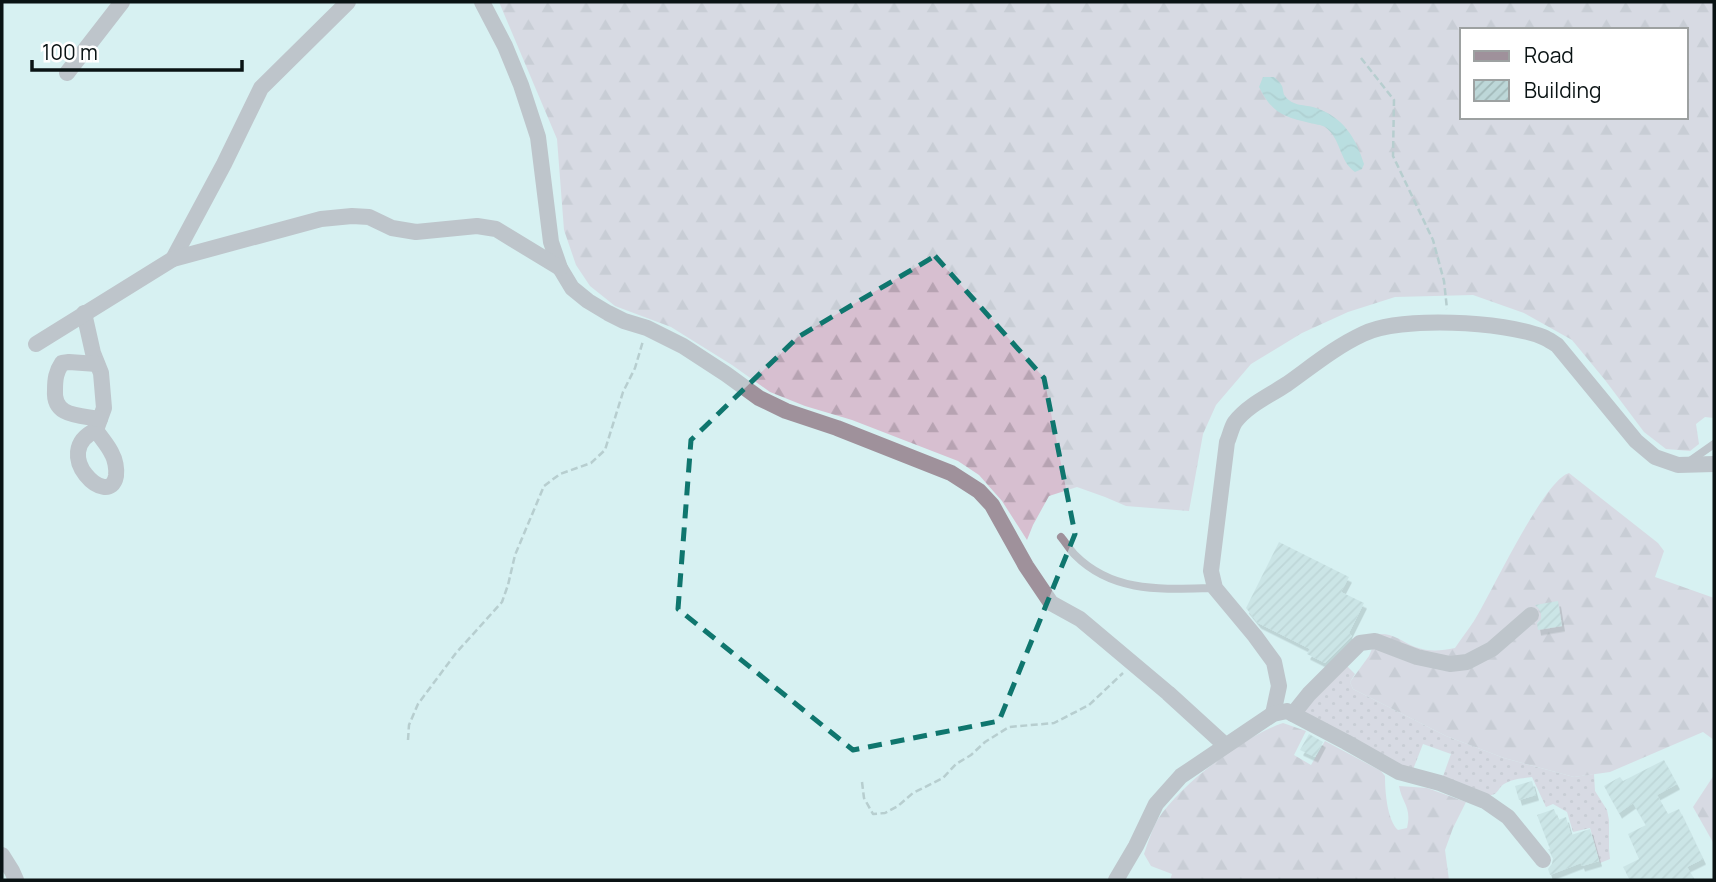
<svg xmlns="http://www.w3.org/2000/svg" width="1716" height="882" font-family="Manrope,sans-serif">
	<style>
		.grass { fill: url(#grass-dots) }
		.forest { fill: url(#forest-firs); fill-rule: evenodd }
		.water { fill: url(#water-waves) }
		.building { fill: url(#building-hatch); filter: url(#shadow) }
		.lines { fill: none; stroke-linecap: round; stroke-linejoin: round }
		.path { stroke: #90a4a5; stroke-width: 2.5; stroke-dasharray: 7 3.5; stroke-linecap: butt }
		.lane { stroke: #9f919b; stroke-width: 8 }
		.street { stroke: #9f919b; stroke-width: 16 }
		.marked { fill: none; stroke: #0f766e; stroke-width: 5; stroke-dasharray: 14 9; stroke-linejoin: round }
	</style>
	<defs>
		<pattern id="grass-dots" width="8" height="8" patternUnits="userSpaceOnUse" patternTransform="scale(1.75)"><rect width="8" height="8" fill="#d7bfd0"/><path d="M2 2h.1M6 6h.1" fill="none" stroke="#b7a3b2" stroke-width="1.8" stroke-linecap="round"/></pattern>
		<pattern id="forest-firs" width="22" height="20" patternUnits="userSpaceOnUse" patternTransform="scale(1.75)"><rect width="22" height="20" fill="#d7bfd0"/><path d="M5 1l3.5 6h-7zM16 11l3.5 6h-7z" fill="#b7a3b2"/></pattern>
		<pattern id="water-waves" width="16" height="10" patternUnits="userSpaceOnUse" patternTransform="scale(1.75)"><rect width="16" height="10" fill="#96c7c9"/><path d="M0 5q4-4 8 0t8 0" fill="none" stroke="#80aaac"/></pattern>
		<pattern id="building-hatch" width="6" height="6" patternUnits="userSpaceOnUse" patternTransform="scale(1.75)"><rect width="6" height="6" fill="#bdd7d8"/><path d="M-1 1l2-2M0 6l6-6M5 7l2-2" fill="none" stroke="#a1b8b8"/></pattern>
		<filter id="shadow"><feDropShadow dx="3" dy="5.5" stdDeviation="0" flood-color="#0004"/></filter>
	</defs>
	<rect width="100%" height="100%" fill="#d7f1f2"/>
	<path class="grass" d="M1344,663l11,11 -5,8 3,7 93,47 58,22 70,19 20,-3 1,17 12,19 2,10v29l1,10 -10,4 -10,-35 -17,4 -6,-20 -14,-8 -7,3 -14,-30c-9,1 -20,2 -28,7 -5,3 -6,10 -12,11 -9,1 -40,-13 -50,-16l9,-25 -28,-10 -11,28 -111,-61z"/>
	<g class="forest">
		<path d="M499,2h1215v416l-9,-1 -9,7 3,20 -9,7 -24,-2 -22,-17 -39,-52 -33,-40 -48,-27 -51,-18 -78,2 -47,15 -46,21 -51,31 -35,41 -13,29 -14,77 -63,-5 -21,-9 -28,-10 -28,9 -16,29 -6,15 -25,-39 -23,-26 -21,-14 -106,-41 -47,-14 -35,-14 -38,-27 -61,-38 -56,-21 -25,-20 -14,-21 -12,-35 -7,-91zM1462,30h224v87h-224z"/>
		<path d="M1569,473l89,70 6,8 -9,26 59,21v142l-11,-8 -93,40 -36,5 -70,-19 -58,-22 -93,-47 -3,-7 19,-26 9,-22c16,-1 23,7 37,13 14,5 26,4 40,1 6,-9 13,-18 19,-27 17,-27 69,-140 95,-148z"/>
		<path d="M1283,723l23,8 -12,24 17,10 14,-24 56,30 4,5c0,15 2,44 13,54l9,-2c5,-21 -5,-25 -8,-42l28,2 39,14 -13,26 -8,22 4,30h-279l2,-6 -21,-8 -7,-12c4,-11 8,-25 14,-35 23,-35 86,-83 125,-96z"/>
		<polygon points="1714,775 1714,844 1693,807"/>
	</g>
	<path class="water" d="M1263,77h11c3,3 6,5 8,9 1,2 1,8 3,10 8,11 20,8 31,12 27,9 40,30 48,56l-2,5 -7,3c-16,-11 -14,-34 -30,-45 -3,-2 -11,-3 -15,-4 -27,-6 -38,-10 -51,-36z"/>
	<g class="building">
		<polygon points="1279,542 1349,577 1341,592 1364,603 1349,633 1352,636 1325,663 1307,654 1310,649 1258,623 1246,608"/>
		<polygon points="1558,601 1562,626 1538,630 1537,623 1541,619 1541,614 1539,609 1535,605"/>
		<polygon points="1309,734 1323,742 1315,757 1300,750"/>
		<polygon points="1664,760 1677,784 1657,795 1668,814 1679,809 1703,859 1687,867 1695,880 1630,880 1623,867 1639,859 1628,834 1646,825 1633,803 1619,813 1604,786 1620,777 1623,781"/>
		<polygon points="1532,781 1536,795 1519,800 1515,786"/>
		<polygon points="1554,809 1558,820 1566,817 1571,835 1590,829 1599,861 1582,866 1581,863 1550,875 1548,869 1552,864 1553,858 1548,849 1550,849 1537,815"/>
	</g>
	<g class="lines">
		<g class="path">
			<polyline points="1361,58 1394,100 1393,156 1433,240 1444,281 1447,309"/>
			<polyline points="408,740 409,725 418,704 456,653 502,602 508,585 515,555 544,486 560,474 591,463 605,450 623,392 635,368 643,341"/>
			<polyline points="862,782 864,798 873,814 885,813 898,806 913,793 943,778 956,764 971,755 985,742 1009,727 1054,723 1089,705 1123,673"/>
		</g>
		<g class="lane">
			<polyline points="1687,463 1714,444"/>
			<path d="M1061,537c5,6 9,13 14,18 39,39 89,34 140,33"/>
		</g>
		<g class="street">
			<polyline points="482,2 505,46 521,85 538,137 551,242 560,268 572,288 588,301 608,313 624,321 647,328 683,346 726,374 759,398 786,411 837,428 951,473 979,491 992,505 1026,566 1051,603 1080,619 1168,693 1225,745"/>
			<polyline points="67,73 122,2"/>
			<polyline points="173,259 224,164 261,88 348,2"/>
			<path d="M84,313l9,40 8,20 3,35 -8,22c-48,23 14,81 20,46 1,-7 -1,-17 -4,-22 -4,-9 -11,-16 -16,-24"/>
			<polyline points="36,344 173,259 321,219 352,216 369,217 392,228 416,232 477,226 496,229 560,268"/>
			<path d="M97,364l-28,-2 -7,1c-6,9 -7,16 -7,27 -2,27 24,25 45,29"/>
			<path d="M1273,714l6,-28 -5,-24 -19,-26 -40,-48 -4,-17 16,-129c3,-6 4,-14 8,-20 13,-17 34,-26 52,-38 24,-17 48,-37 76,-50 37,-18 141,-13 180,3 5,2 9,5 14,8l79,96 19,16 23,8 36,-1"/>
			<polyline points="1293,714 1309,694 1360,643 1375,641 1417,657 1450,664 1467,662 1492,649 1531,615"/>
			<polyline points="2,855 12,871 16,880"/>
			<polyline points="1116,880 1136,846 1156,804 1181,776 1273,714 1287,711 1346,742 1399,772 1440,783 1485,801 1508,817 1543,860"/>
		</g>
	</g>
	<path d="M0 0H1716V882H0ZM935,256l109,122 31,156 -76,187 -146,29 -175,-141 13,-169 107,-103z" fill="#d7f1f2" fill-opacity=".55" fill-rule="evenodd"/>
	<path class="marked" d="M935,256l109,122 31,156 -76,187 -146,29 -175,-141 13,-169 107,-103z"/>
	<rect width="1716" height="882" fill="none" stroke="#0a1314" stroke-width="7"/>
	<rect x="1460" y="28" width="228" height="91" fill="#ffffff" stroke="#9da1a1" stroke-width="2"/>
	<rect x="1474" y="51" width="35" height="10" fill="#9f919b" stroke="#9da1a1" stroke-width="2"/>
	<text x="1524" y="63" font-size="21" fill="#0a1314">Road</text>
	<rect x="1474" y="80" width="35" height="21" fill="url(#building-hatch)" stroke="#9da1a1" stroke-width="2"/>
	<text x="1524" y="98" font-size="21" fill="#0a1314">Building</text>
	<path d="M32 60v10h210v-10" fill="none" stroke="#0a1314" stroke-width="3.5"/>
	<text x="42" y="60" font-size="21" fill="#0a1314" stroke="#ffffff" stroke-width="5" paint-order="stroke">100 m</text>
</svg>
